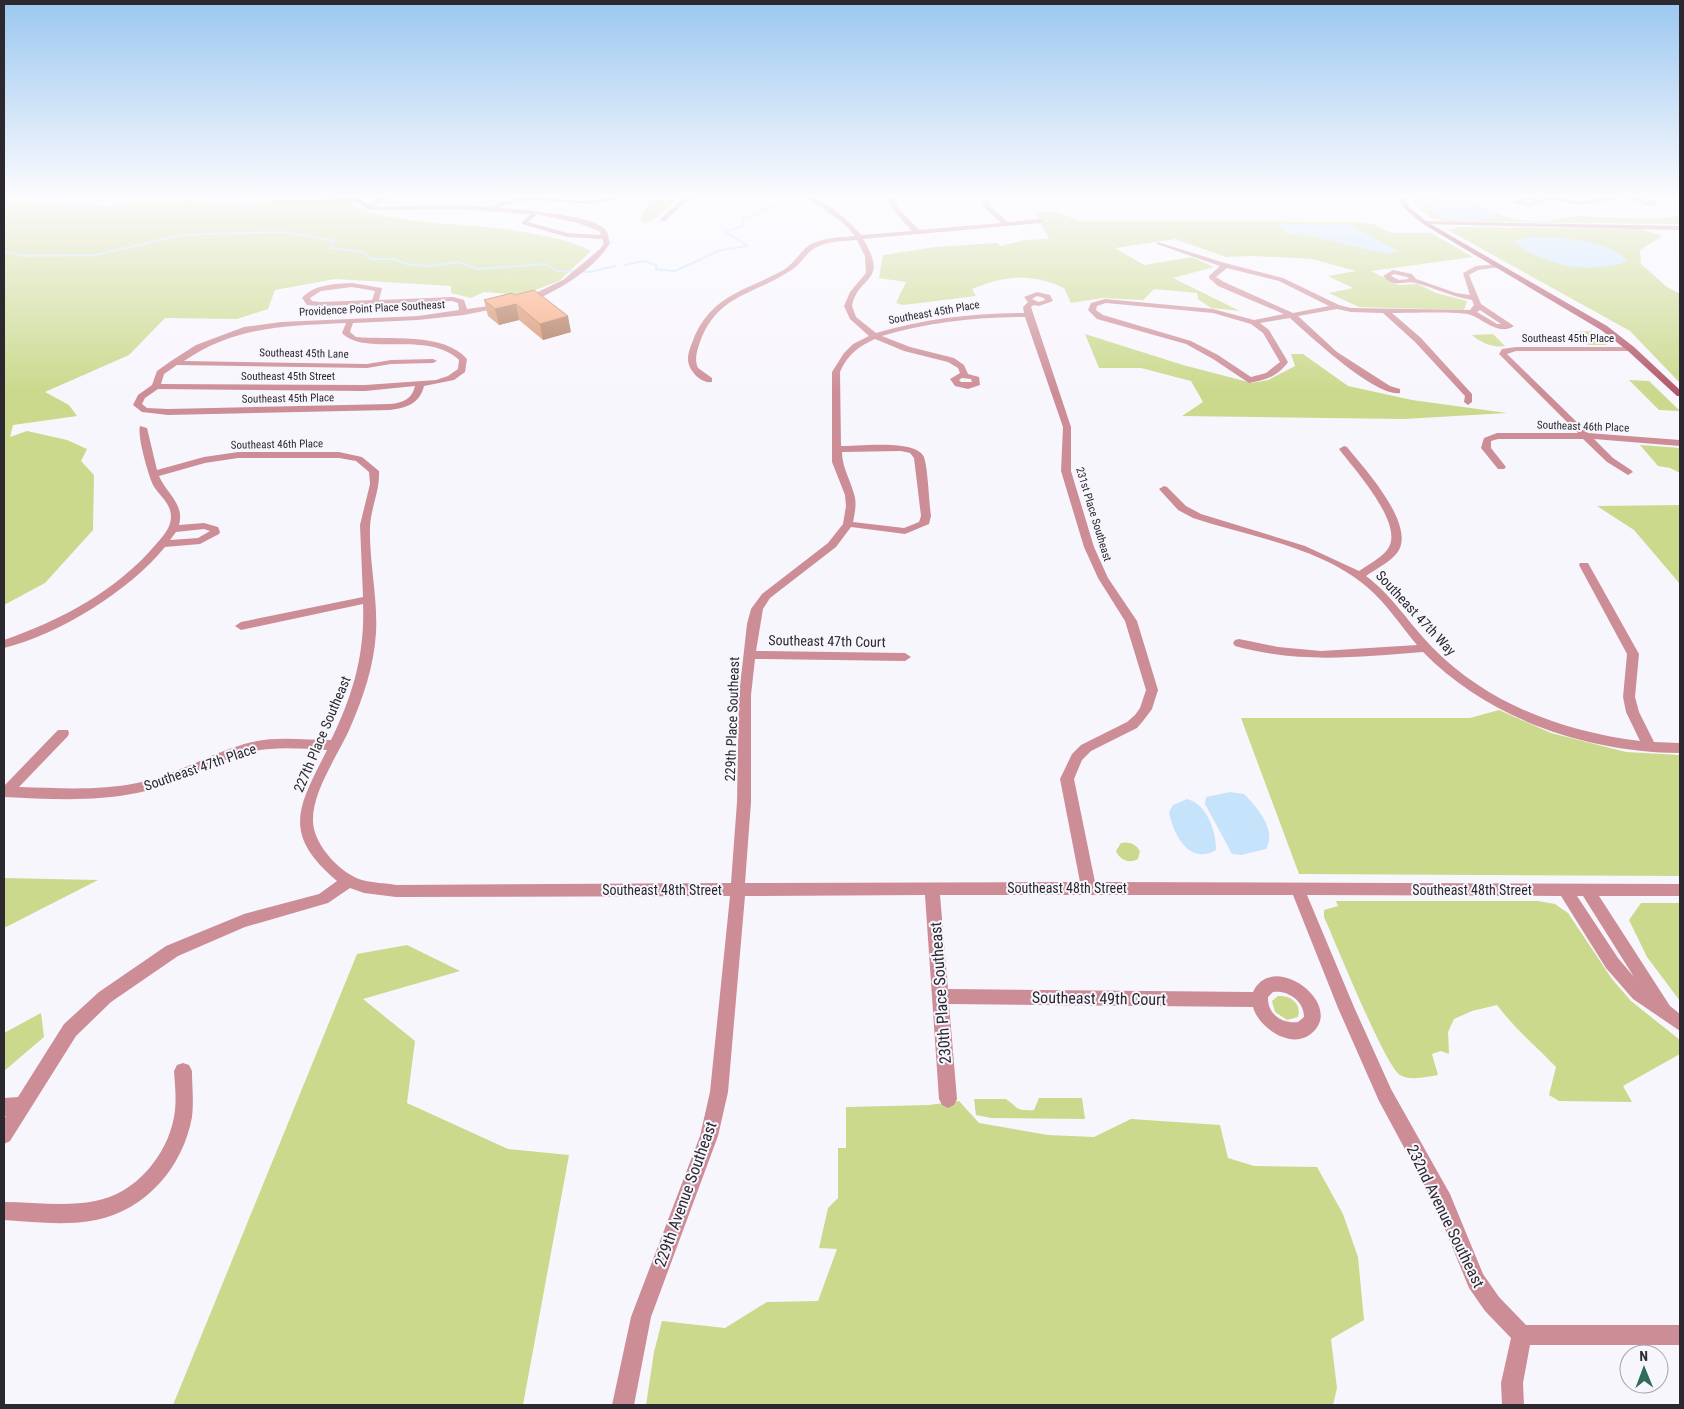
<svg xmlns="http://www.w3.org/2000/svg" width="1684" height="1409" font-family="'Roboto Condensed',sans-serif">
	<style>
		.green { fill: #cad98c }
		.water { fill: #c6e3fc }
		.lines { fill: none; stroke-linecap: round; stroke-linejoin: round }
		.stream { stroke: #c6e3fc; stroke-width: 2 }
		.minor { fill: #cd8d96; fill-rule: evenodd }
		.secondary { fill: #b25769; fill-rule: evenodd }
		.wall { fill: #d7906a }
		.shaded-wall { fill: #af7556 }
		.building { fill: #faa77b; stroke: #af7556 }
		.labels { text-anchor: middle; stroke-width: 4; stroke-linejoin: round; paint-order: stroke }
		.far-street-label { font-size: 11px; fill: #2b292f; stroke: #f8f6fd }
		.street-label { font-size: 14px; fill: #2b292f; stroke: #f8f6fd }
		.near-street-label { font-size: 16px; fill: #2b292f; stroke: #f8f6fd }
	</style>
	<rect width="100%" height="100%" fill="#f8f6fd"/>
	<g class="green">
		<path d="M283,196l52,2 18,5c9,19 127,22 153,26 28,5 59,9 85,22l-32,30 -37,14 -38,-3 -13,6 -20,-5v-7l-116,-7 -60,11 -7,19 -31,10 -72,-1 -36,37 -84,37 24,13 8,11 -64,9 -3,12 17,-6 40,9 20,9 -6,12 13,14 -1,55 -48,53 -41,22v-405l108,6 22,-5 57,-1 61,4z"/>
		<polygon points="651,196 682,196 651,221 643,223 641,219"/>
		<path d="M1410,196h59v4c23,14 50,23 77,21 12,-1 23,-5 34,-5 34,2 67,5 100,0v8l-237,-3c-14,-2 -27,-13 -33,-25z"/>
		<path d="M1035,212h23l22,9 277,1 16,2 18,9h40l42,24 -102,14 27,14 20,-1 18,9 31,8 -3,9 -105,-3 -30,-14 24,-5 -25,-12 28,-5 -44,-12 -59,-3 -27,1 -51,-18 -60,9 29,17 48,-8 22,10 -41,11 67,33 -29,-3 -13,-9 -1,-6 -43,-4 -11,11 -41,-2 -31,5 -7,-15c-33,-15 -59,-13 -92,1l4,7 -73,9 -7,-2 10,-21 -27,-4 4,-23 52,-8 62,-4 4,3 24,-6 24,-1z"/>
		<polygon points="1459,227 1642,229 1662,236 1640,250 1641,264 1667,287 1680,294 1680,383 1630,331 1448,230"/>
		<polygon points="1590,331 1607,345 1588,345 1571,332"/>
		<polygon points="1085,334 1183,365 1252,383 1268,380 1295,366 1291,354 1303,354 1348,386 1412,400 1507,413 1404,419 1182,416 1203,402 1191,381 1141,368 1099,368"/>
		<path d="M1493,334l12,12c-12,2 -24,-3 -33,-11z"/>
		<polygon points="1629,380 1649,381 1680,411 1659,410"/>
		<polygon points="1640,445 1680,448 1680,473 1670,468 1658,466"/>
		<polygon points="1680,505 1680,584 1634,530 1597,506"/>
		<polygon points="1499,710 1551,733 1626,752 1680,755 1680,876 1299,874 1241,718 1470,718"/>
		<path d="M1121,843c8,-2 15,1 19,8l-2,8c-9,5 -18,1 -22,-8z"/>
		<polygon points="4,878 98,880 6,927 4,926"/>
		<path d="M1336,901h202l17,3 13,9 44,66 19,22 49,39v14l-57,32 9,16 -73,-1 -10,-6 7,-28c-19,-20 -42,-39 -59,-62l-25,6 -18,8 -6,13 1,22 -8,-3 -9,3 6,21c-12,2 -28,6 -38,0 -15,-9 -65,-134 -76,-158v-7l14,-4z"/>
		<polygon points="1641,903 1680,903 1680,1001 1647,957 1629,920"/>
		<polygon points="407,945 460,971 363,999 415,1041 407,1103 508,1149 569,1155 523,1405 173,1405 357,954"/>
		<path d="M1278,996c12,-1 24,7 20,21l-11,3 -12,-8 -3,-11z"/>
		<polygon points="41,1013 44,1037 4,1071 4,1033"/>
		<path d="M1039,1098h43l3,21 -94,-1 -15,-3 -2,-16h32c13,9 9,12 28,11z"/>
		<polygon points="959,1101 979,1123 1048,1135 1094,1137 1131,1119 1220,1125 1228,1158 1254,1166 1317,1167 1343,1214 1358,1257 1364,1320 1331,1339 1337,1388 1333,1405 646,1405 654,1352 662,1321 725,1328 767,1302 818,1301 837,1249 819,1248 828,1208 838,1198 838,1148 846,1148 846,1107 929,1105"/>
	</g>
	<g class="water">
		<path d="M1416,196c22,0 64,5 81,21 -11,5 -44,5 -56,0 -9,-4 -18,-15 -25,-21z"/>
		<polygon points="1279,224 1348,224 1398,251 1387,254 1319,238 1285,233"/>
		<path d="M1533,237c24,0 81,3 94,25 -42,12 -80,5 -114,-21z"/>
		<path d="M1230,792l14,2c13,13 33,36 22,55l-25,6 -9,-1 -27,-50 1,-7z"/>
		<path d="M1187,799c20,5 29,32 29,51 -27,16 -43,-16 -47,-38l4,-7z"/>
	</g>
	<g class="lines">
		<g class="stream">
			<polyline points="4,252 28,256 95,255 177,236 202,234 285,232 334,241 331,248 365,252 370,259 395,259 406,264 431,266 458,262 478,269 545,264 557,271 590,272 615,266"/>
			<polyline points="625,265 644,261 656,265 656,269 675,271 721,250 748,246 725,232 744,226 742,219 786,201 790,196"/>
		</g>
		<g class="minor">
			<polygon points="106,196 114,196 111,198"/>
			<polygon points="246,196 263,196 264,197 261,199"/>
			<path d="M384,196h8l-19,11 84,-2 34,2 12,-6 23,-4 56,4 45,-5c-5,3 -12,3 -18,5 -39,8 -75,-9 -112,7 21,1 95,7 108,21 4,5 3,9 5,14 -15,26 -56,51 -84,60l-4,-2 1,-2 40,-19 37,-31 4,-6 -2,-4 -35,-2 -45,-13v-2l9,-8 -74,-5 -91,1 5,-8zM537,214l41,9 21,8 2,4 -34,-2 -39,-11z"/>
			<polygon points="689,196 696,196 682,205 665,221 661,221 661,219 678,203"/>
			<path d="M803,196c18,-1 47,25 58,39l51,-4 -20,-22 -3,-13h4l5,12 21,22 82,-7 -16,-15 -6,-12h6l5,10 18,16 32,-3 3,2 -3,2 -177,16c27,44 -5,36 -11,67l4,11 20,16c48,-14 97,-20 148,-20l-1,-6 5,-5 -4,-5 13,-5 13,3 3,6 -14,5 -5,-1 -3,2 40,120v44l23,76 14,31 29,43 21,69 -6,19 -9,12 -6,7 -46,23 -9,9 -8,19 21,103 585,2v12h-81l71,110 10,8v17l-47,-32 -27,-31 -45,-72 -254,-1 47,112 37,82 59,105 33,80 16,23 27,28h154v20h-150l-7,38 1,22h-22l-1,-22 10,-45 -26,-27 -16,-23 -33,-81 -57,-106 -41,-93 -45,-113h-353l8,94 305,3c20,-44 98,16 55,44 -21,12 -50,-10 -55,-29l-304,-3 8,95 -3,6 -6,3 -6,-3 -3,-6 -14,-204 -180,1 -17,196 -10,44 -67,181 -17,88h-22l19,-88 69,-181 10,-44 20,-196 -334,1 -32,-4 -14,-5 -22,15 -83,24 -67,29 -67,46 -35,34 -66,105 -6,3v-25l2,-3h-2v-18l14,-1 46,-73 35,-32 67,-46 78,-32 75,-20 18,-13c-57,-48 -38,-75 -10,-131 -25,-1 -52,-4 -76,2 -40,10 -74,33 -114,41 -44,9 -89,6 -133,4v-11l54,-56h10l1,3 -1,3 -49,51c39,1 79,4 118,-4 40,-8 75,-31 115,-41 25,-6 53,-2 79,-2 22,-45 34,-86 32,-136l-122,26 -6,-4 6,-4 122,-25 -3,-72 10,-41 -1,-12 -13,-11 -17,-3h-101l-33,5 -46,13c7,17 26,28 20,49l25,-2 14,4 2,5 -1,2 -19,10 -35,3c-36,44 -105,87 -161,101v-8c57,-20 113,-49 153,-97 8,-9 17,-19 13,-33 -3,-10 -12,-16 -17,-25 -5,-11 -16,-49 -13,-59l7,2 10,42 47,-13 34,-5h101l23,5 17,14c1,20 -8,36 -9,56 -1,35 8,71 6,106 -2,33 -13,65 -26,95 -12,28 -43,70 -36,101 5,21 28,45 48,51 11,3 23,3 34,5l335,-2 6,-81 2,-107 8,-71 4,-15 11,-15 66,-51 15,-19 3,-18 -1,-11 -13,-33v-90l12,-19 9,-9 16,-8 -19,-17 -6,-13 6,-14 16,-19 -1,-17 -8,-16c-13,1 -26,1 -38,6 -13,5 -17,18 -29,25 -37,24 -73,24 -90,71 -3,9 -6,17 -2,26l14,10v4c-8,1 -15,-4 -19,-10 -8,-10 -5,-19 -1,-29 18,-49 53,-51 93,-74 11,-7 16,-20 28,-26 13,-5 28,-6 42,-7l-14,-15zM1037,296l7,2 1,2 -6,2 -7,-3zM1025,317l38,110 -2,44 23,76 14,31 27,43 21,69 -6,18 -5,7 -8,7 -46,23 -9,9 -12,25 20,103 -335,1 6,-81v-107l4,-36 150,2 6,-4 -6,-4 -149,-2 7,-42 7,-11 66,-51 15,-20 54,7 24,-10 2,-8c-2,-14 -3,-47 -7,-59 -7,-18 -66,-11 -83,-11l-1,-74c7,-17 19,-26 35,-33l29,12 44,11 10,6 2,5 -10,6 5,7 13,3 12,-4 -1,-8 -11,-3 -4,-9 -10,-7 -44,-11 -28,-11c47,-14 95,-19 143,-19zM962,378l9,1 1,3h-11l-2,-2zM901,451l9,2 4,5 7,58 -2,6 -15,6 -51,-6c2,-10 4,-19 1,-28 -4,-15 -12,-27 -12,-42zM204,529l6,2 -12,7 -28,2 6,-8zM1577,896h6l51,81 -16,-19zM1273,992c15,-2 31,9 31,25l-6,5c-16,2 -31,-8 -30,-25z"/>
			<path d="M1532,196h14l35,5 35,-5h16l17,6 -10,-6h7l14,8 -12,2 -22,-8 -45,7 -31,-5 -21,7 -18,-5zM1539,198l3,1 -13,4 -6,-1z"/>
			<polygon points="1425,221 1680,226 1680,230 1423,224"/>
			<path d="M1157,242l68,21 58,15 56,27 12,3 119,2 4,-5 -2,-5c-20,-3 -37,-12 -56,-17 -13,-3 -21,6 -33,-7l10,-6 19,4 4,5 40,14 14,2 -7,-22 13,-7 22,-2 2,1v2l-22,3 -9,5 12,29 33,22c-15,10 -30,-6 -43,-11 -12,-4 -63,-2 -79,-2l29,25 51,56v8l-4,3 -4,-3 1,-6 -50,-54 -32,-29 -32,-1 -14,-3 -39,7 39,36 53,34 10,3v4c-25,4 -91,-58 -110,-75l-30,5 9,7 19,32c-10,14 -22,18 -39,21l-36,-24 -27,-15 -89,-25 -9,-9 3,-7 14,-4 108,10 41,11 30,-6 -66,-28 -9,-8v-2l11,-10 -63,-22zM1227,268l52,13 50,25 -36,7 -69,-31 -8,-5zM1394,274l13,3 2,2 -10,1 -8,-4zM1106,303l107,10 38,11 12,9 17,29 -14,11 -15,4 -33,-22 -27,-14 -88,-26 -7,-5 1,-4zM1480,310l21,14h-4l-20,-12z"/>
			<path d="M352,283l30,5 -3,12 74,-3 11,3 3,9 37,-5 4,2 -44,9 -46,5 -65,3 -3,9 6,5c32,3 88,-5 111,22l-2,13 -11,8 -30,6c-4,17 -17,22 -34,24l-222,5 -26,-3 -9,-7 5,-10 14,-10 5,-14 14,-10 25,-16 48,-18 37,-5 137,-6 41,-6 -1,-7 -6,-2 -132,5 -13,-1 -5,-7c12,-14 33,-14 50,-15zM352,287l23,4 -3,9 -52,2 -8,-1 -2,-3 11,-7zM346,323l-4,10c23,24 86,-3 117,27l-1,9 -10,7 -12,4 -71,5 -204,-1 3,-10 13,-9 190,3 24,-4 42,-1 4,-2 -4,-2 -42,1 -24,4 -183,-3c52,-35 101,-35 162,-38zM415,386c-3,13 -12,17 -25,18l-222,5 -21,-1 -5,-4 3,-6 13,-9 207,2z"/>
			<polygon points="1516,347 1634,347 1634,351 1516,351 1507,354 1588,433 1680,440 1680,446 1594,439 1613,458 1631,470 1633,472 1628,475 1607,462 1583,439 1498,439 1491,441 1491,448 1506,467 1504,469 1498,469 1481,448 1484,438 1497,433 1578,433 1499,354 1502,349"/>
			<path d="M1344,446l3,1c16,20 71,79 50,106 -7,9 -21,16 -31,23 27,20 44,49 67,72 55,56 131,84 207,93l-14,-29 -3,-15 4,-43 -48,-89 1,-2h8l51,91 -4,43 4,15 15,30 26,1v10c-93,-1 -190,-33 -257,-101 -66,5 -123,12 -188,-6l-2,-3 2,-3 4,-1 39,8 43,4 96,-6c-17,-20 -31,-42 -50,-58 -47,-40 -116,-50 -174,-69l-15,-8 -19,-21 5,-3 3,1 19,19 15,8 104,32 54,25c9,-6 22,-13 28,-21 20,-24 -34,-82 -48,-101z"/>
			<path d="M183,1063l6,2 3,6c0,15 2,31 0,46 -9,50 -46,93 -96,103 -29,6 -63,2 -92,0v-18c30,0 62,5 91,-1 40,-7 72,-45 79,-84 3,-15 1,-31 0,-46l3,-6z"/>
		</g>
		<g class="secondary">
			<polygon points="310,196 359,198 371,207 366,208 357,202"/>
			<polygon points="364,196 454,196 451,198 367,198"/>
			<polygon points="1397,196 1403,196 1409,207 1427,222 1607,326 1634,347 1680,390 1680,396 1677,396 1628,351 1601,330 1423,224 1405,209"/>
		</g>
	</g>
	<polygon class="wall" points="512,293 571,332 543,340 519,320 499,325 488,316 484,300"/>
	<g class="shaded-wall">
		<polygon points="516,304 519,320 499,325 495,309"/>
		<polygon points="568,316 571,332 543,340 540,324"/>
	</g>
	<polygon class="building" points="534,290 568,316 540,324 516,304 495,309 484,300 512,293 515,295"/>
	<linearGradient id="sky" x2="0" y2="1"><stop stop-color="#9ac7f0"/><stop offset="0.5" stop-color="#fcfbfe"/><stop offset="1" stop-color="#fcfbfe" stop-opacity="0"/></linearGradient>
	<rect width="1684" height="393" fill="url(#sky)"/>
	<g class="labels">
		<g class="far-street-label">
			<text transform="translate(372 308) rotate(-3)" y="4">Providence Point Place Southeast</text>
			<text transform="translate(934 312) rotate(-10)" y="4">Southeast 45th Place</text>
			<text x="1568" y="342">Southeast 45th Place</text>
			<text transform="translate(304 353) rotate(1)" y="4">Southeast 45th Lane</text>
			<text x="288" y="380">Southeast 45th Street</text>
			<text transform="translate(288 398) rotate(-1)" y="4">Southeast 45th Place</text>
			<text transform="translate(1583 426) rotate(2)" y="4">Southeast 46th Place</text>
			<text transform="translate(277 444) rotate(-1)" y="4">Southeast 46th Place</text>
			<text transform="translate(1094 514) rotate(73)" y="4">231st Place Southeast</text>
		</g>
		<g class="street-label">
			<text transform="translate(1416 613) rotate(47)" y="5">Southeast 47th Way</text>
			<text transform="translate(827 641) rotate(1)" y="5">Southeast 47th Court</text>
			<text transform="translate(732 719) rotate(-88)" y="5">229th Place Southeast</text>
			<text transform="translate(322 734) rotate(-67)" y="5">227th Place Southeast</text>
			<text transform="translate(200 767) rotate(-19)" y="5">Southeast 47th Place</text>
			<text x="1067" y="893">Southeast 48th Street</text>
			<text x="662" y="895">Southeast 48th Street</text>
			<text x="1472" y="895">Southeast 48th Street</text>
		</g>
		<g class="near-street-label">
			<text transform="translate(940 993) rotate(-94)" y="6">230th Place Southeast</text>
			<text transform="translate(1099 998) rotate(1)" y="6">Southeast 49th Court</text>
			<text transform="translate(685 1194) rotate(-70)" y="6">229th Avenue Southeast</text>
			<text transform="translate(1446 1216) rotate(64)" y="6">232nd Avenue Southeast</text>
		</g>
	</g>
	<rect width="1684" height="1409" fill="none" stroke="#2b292f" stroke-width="10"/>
	<g transform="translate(1644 1369) rotate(359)"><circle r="24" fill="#f8f6fd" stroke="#a6a4ab"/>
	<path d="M0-4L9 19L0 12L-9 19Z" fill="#306d58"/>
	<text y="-8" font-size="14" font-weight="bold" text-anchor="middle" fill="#2b292f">N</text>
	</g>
</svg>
